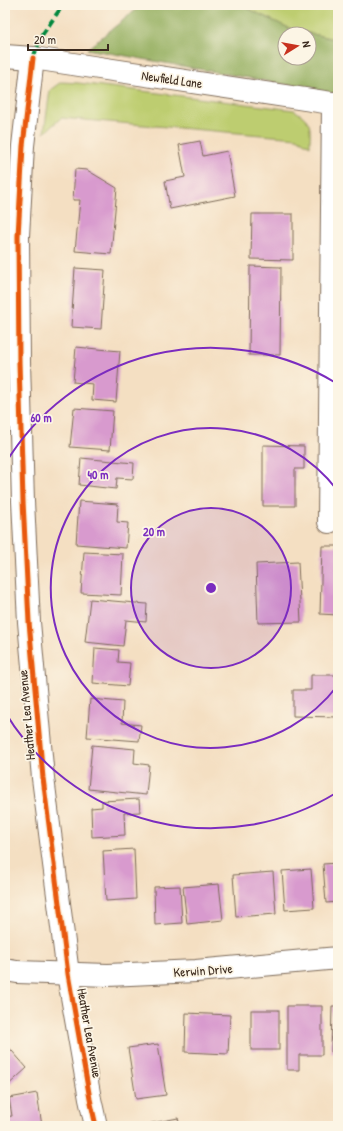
<svg xmlns="http://www.w3.org/2000/svg" width="343" height="1131" font-family="'Patrick Hand',sans-serif">
	<style>
		.green { fill: #bdcd6f; stroke: #7c7c46 }
		.forest { fill: #96b062; stroke: #686d40; fill-rule: evenodd }
		.building { fill: #d89ace }
		.lines { fill: none; stroke-linecap: round; stroke-linejoin: round }
		.minor-casing { stroke: #7c6957; stroke-width: 24 }
		.minor { stroke: #fff; stroke-width: 22 }
		.quiet { stroke: #00873e; stroke-width: 4; stroke-dasharray: 8 4; stroke-linecap: butt }
		.cycleway-casing { stroke: #fcf5e5; stroke-width: 8 }
		.cycleway { stroke: #e8590c; stroke-width: 5 }
		.ring { fill: none; stroke: #7b2cbf; stroke-width: 2 }
		.labels { text-anchor: middle; stroke-width: 3.5; stroke-linejoin: round; paint-order: stroke }
		.street-label { font-size: 13px; fill: #3b2a1e; stroke: #fcf5e5 }
		.centre { fill: #7b2cbf; stroke: #fcf5e5; stroke-width: 2 }
		.ring-label { font-size: 12px; text-anchor: middle; font-weight: bold; fill: #7b2cbf; stroke: #fcf5e5; stroke-width: 3.5; stroke-linejoin: round; paint-order: stroke }
	</style>
	<rect width="100%" height="100%" fill="#fcf5e5"/>
	<filter id="ink" filterUnits="userSpaceOnUse"><feTurbulence type="fractalNoise" baseFrequency=".025" numOctaves="2"/><feDisplacementMap in="SourceGraphic" scale="8" xChannelSelector="R" yChannelSelector="G"/><feConvolveMatrix kernelMatrix="1 2 1 2 8 2 1 2 1" color-interpolation-filters="sRGB"/></filter>
	<filter id="wash" filterUnits="userSpaceOnUse"><feTurbulence type="fractalNoise" baseFrequency=".012" numOctaves="4" result="noise"/><feDisplacementMap in="SourceGraphic" scale="16" xChannelSelector="R" yChannelSelector="G"/><feGaussianBlur stdDeviation="0.9" result="paint"/><feColorMatrix in="noise" values="0 0 0 0 0 0 0 0 0 0 0 0 0 0 0 0 0 1.4 0 .05"/><feComposite in="paint" operator="in"/></filter>
	<g filter="url(#wash)">
		<rect width="100%" height="100%" fill="#f4dfc2"/>
		<g class="green">
			<polygon points="240,5 338,5 338,40 291,29"/>
			<path d="M61,82l17,1 216,27c19,12 16,16 16,36l-13,-8 -236,-20 -17,15 6,-43z"/>
		</g>
		<path class="forest" d="M142,5h98l51,24 47,11v54l-251,-45zM285,34h24v24h-24z"/>
		<g id="blocks">
			<g class="building">
				<polygon points="200,141 203,156 227,151 235,196 170,209 165,181 185,177 179,145"/>
				<polygon points="75,169 87,170 117,188 111,254 75,251 80,200 73,200"/>
				<polygon points="252,214 293,214 293,260 251,259"/>
				<polygon points="250,266 281,267 280,355 249,355"/>
				<polygon points="75,268 105,270 101,329 71,327"/>
				<polygon points="76,347 120,351 116,402 92,400 93,384 73,382"/>
				<polygon points="74,408 113,411 110,450 70,447"/>
				<polygon points="263,445 304,446 304,469 295,469 295,506 263,506"/>
				<polygon points="81,458 134,463 133,479 117,478 116,489 79,485"/>
				<polygon points="79,501 118,504 117,522 128,523 126,548 76,544"/>
				<polygon points="322,546 338,546 338,615 320,614"/>
				<polygon points="84,552 123,554 121,595 81,593"/>
				<polygon points="298,562 301,622 258,623 256,564"/>
				<polygon points="90,599 147,604 146,622 126,620 123,646 85,642"/>
				<polygon points="95,648 119,650 118,662 130,663 128,686 93,683"/>
				<polygon points="311,675 338,675 338,717 293,716 293,690 311,690"/>
				<polygon points="90,699 123,702 122,723 141,725 139,741 87,737"/>
				<polygon points="92,745 135,749 134,763 149,765 146,795 88,789"/>
				<polygon points="139,799 140,812 124,813 125,835 92,837 91,808 102,807 102,801"/>
				<polygon points="134,849 136,899 106,901 103,851"/>
				<polygon points="338,863 338,902 326,903 323,864"/>
				<polygon points="311,869 314,908 285,910 282,871"/>
				<polygon points="273,872 276,914 236,917 233,875"/>
				<polygon points="219,884 223,920 187,924 183,887"/>
				<polygon points="180,886 182,923 155,925 154,887"/>
				<polygon points="287,1006 322,1006 322,1055 299,1055 299,1070 287,1070"/>
				<polygon points="332,1006 338,1006 338,1053 331,1052"/>
				<rect x="251" y="1010" width="28" height="40"/>
				<polygon points="186,1013 230,1015 228,1054 185,1052"/>
				<polygon points="5,1043 27,1068 5,1088"/>
				<polygon points="158,1044 166,1095 136,1099 128,1048"/>
				<polygon points="37,1093 42,1126 5,1126 5,1117 12,1116 9,1098"/>
				<polygon points="178,1118 180,1126 142,1126 142,1125"/>
			</g>
		</g>
	</g>
	<g filter="url(#ink)">
		<use href="#blocks" fill-opacity="0" stroke="#7c6957" stroke-width="1"/>
		<g class="lines">
			<g class="minor-casing">
				<g id="minor">
					<polyline points="5,56 33,58 338,104"/>
					<polyline points="33,58 23,146 18,236 19,362 23,501 29,622 43,778 68,974 90,1099 96,1126"/>
					<polyline points="329,522 333,103"/>
					<polyline points="5,970 17,972 108,975 196,971 338,958"/>
				</g>
			</g>
			<use href="#minor" class="minor"/>
			<polyline class="quiet" points="33,58 42,35 63,5"/>
			<g class="cycleway-casing">
				<polyline id="cycleway" points="33,58 23,146 18,236 19,362 23,501 29,622 43,778 68,974 90,1099 96,1126"/>
			</g>
			<use href="#cycleway" class="cycleway"/>
		</g>
	</g>
	<circle cx="211" cy="588" r="80" fill="#7b2cbf" fill-opacity=".12"/>
	<g class="ring">
		<circle cx="211" cy="588" r="80"/>
		<path d="M338 685A160 160 0 1 1 338 491"/>
		<path d="M336 793A240 240 0 0 1 5 712M5 464A240 240 0 0 1 336 383"/>
	</g>
	<g class="labels">
		<g class="street-label">
			<text transform="translate(172 79) rotate(8)" y="5">Newfield Lane</text>
			<text transform="translate(26 715) rotate(-95)" y="5">Heather Lea Avenue</text>
			<text transform="translate(203 970) rotate(-4)" y="5">Kerwin Drive</text>
			<text transform="translate(90 1033) rotate(80)" y="5">Heather Lea Avenue</text>
		</g>
	</g>
	<circle cx="211" cy="588" r="6" class="centre"/>
	<g class="ring-label">
		<text x="41" y="422">60 m</text>
		<text x="98" y="479">40 m</text>
		<text x="154" y="536">20 m</text>
	</g>
	<rect width="343" height="1131" fill="none" stroke="#fcf5e5" stroke-width="20"/>
	<g transform="translate(297 46) rotate(79)"><circle r="19" fill="#fcf5e5" stroke="#afa495"/>
	<path d="M0-3L7 15L0 10L-7 15Z" fill="#c8321e"/>
	<text y="-6" font-size="11" font-weight="bold" text-anchor="middle" fill="#3b2a1e">N</text>
	</g>
	<path d="M28 44v6h80v-6" fill="none" stroke="#3b2a1e" stroke-width="2"/>
	<text x="34" y="44" font-size="12" fill="#3b2a1e" stroke="#fcf5e5" stroke-width="3" paint-order="stroke">20 m</text>
</svg>
